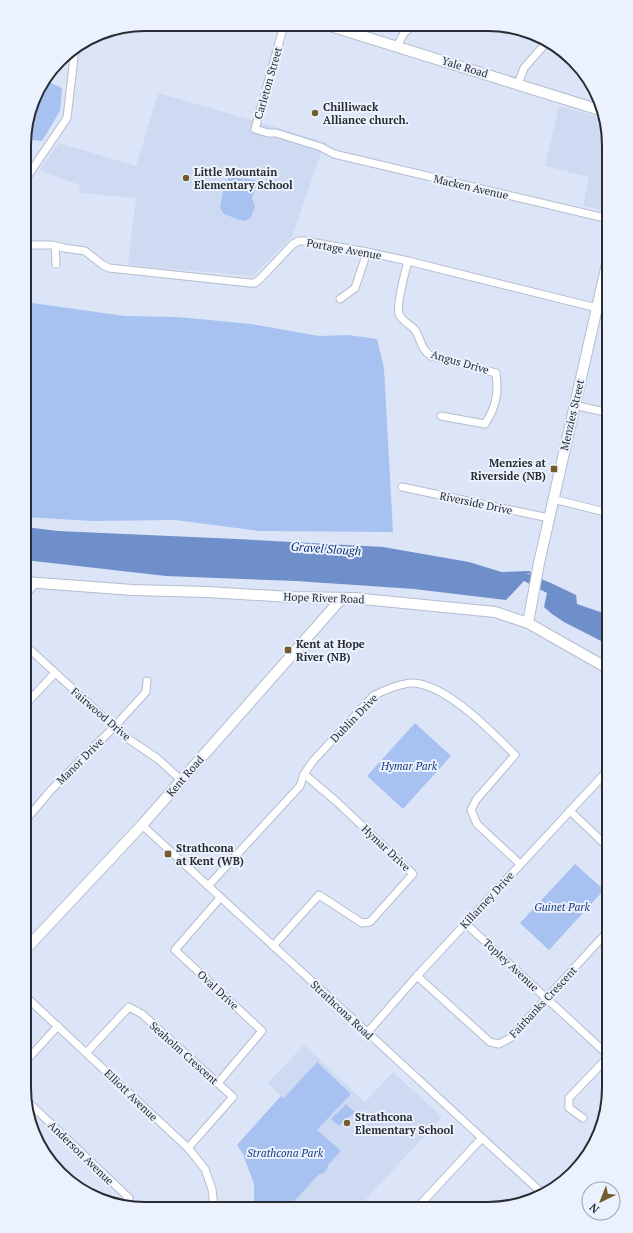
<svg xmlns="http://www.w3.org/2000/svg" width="633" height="1233" font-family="'PT Serif',serif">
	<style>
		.built { fill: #cedaf2 }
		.green { fill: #a7c1f1 }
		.water { fill: #6f8fca }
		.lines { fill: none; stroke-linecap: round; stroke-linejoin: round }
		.stream { stroke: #6f8fca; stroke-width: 2 }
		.street-casing { stroke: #b4bdce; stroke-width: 9 }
		.secondary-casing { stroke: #b4bdce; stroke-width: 12 }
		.street { stroke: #fff; stroke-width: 7 }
		.secondary { stroke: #fff; stroke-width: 10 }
		.poi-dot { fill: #745b2c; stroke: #ecf2fd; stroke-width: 1.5 }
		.labels { text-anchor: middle; stroke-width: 4; stroke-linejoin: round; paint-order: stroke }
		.street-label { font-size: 11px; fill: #282c32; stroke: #ecf2fd }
		.poi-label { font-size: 11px; font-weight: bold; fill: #282c32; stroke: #ecf2fd; text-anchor: start }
		.park-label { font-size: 11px; font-style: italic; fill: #16397f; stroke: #ecf2fd }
		.water-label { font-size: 12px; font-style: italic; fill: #0d2f75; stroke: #ecf2fd }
		.rim { fill: none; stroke: #282c32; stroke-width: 2 }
	</style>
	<rect width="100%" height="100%" fill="#dbe5f7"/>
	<g class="built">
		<polygon points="158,93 259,122 327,143 322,150 292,237 253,276 128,265 136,198 80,193 79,185 40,170 59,143 136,166"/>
		<polygon points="559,106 605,119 609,145 609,212 583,206 589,177 545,166"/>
		<polygon points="304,1045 365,1102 393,1072 442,1117 357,1209 254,1208 254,1184 243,1154 237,1145 281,1096 268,1083"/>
	</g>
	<g class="green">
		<polygon points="54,68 51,83 62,88 60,111 42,141 25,139 25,130 37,91"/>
		<polygon points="229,175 243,179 240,190 226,186"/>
		<polygon points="244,178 257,181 252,199 255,206 250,219 243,221 224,214 220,208 224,187 241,191"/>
		<polygon points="25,302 125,316 178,317 251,324 319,336 348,335 377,339 384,368 393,532 259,531 175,520 93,521 25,517"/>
		<polygon points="415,723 451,756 403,809 367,776"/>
		<polygon points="575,864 604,890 549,950 520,923"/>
		<polygon points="317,1062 351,1094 317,1130 341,1151 328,1165 328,1167 324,1173 319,1174 288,1208 254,1208 254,1184 243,1154 237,1145 281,1096 284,1098"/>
		<polygon points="346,1104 355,1112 339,1126 331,1119"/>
	</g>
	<polygon class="water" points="25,527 58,531 237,539 383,547 469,562 505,573 526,573 551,583 576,595 577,604 609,615 609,645 564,622 552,614 544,607 547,593 524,581 506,600 414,589 296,581 166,576 25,560"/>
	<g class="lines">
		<polyline class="stream" points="502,573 529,572 534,576"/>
		<g class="street-casing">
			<g id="street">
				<polyline points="284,25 255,129 268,133 276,133 321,147 334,154 609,219"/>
				<polyline points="397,46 404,33 412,26"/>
				<polyline points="518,84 524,68 546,43"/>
				<polyline points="25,180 67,118 75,48"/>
				<polyline points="25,245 52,245 64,248 85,251 103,265 109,268 250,283 255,283 260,279 293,244 299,241 305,241 367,252 408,261 609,311"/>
				<polyline points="55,246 56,264"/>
				<path d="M408,261c-3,12 -12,43 -9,53 3,8 12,10 16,16 6,9 6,20 16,26l65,17c3,20 0,34 -11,51l-44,-8"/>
				<polyline points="340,299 355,288 367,252"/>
				<polyline points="574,405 609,413"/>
				<polyline points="402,487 549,518"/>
				<polyline points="553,499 609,513"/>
				<polyline points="25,595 35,584"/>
				<polyline points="24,644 111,724 130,740 158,759 181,780"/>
				<polyline points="24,706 55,673"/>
				<polyline points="570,811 609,848"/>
				<polyline points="24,822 51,790 114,727 146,692 147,681"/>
				<polyline points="142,825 543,1194"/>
				<path d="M208,886l92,-100 4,-12 9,-13 60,-65c9,-5 31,-14 41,-13 34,3 77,48 101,72l-39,45 -5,10 6,14 43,40"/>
				<polyline points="465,923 609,1056"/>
				<polyline points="273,946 319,895 362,923 370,922 413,874 337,802 304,774"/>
				<polyline points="417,976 490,1042 499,1044 510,1038 609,930"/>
				<polyline points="24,995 188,1148 205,1169 212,1189 214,1208"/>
				<polyline points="367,1033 417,976 609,769"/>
				<polyline points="87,1052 129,1007 142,1014 233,1097 188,1148"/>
				<polyline points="24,1063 58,1026"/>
				<polyline points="218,1083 262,1031 175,950 220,898"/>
				<polyline points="26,1100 129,1198 122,1206"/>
				<polyline points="583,1118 569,1108 569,1098 609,1056"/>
				<polyline points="416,1209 482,1138"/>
			</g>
		</g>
		<g class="secondary-casing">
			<g id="secondary">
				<polyline points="327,25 603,111"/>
				<polyline points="25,582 133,590 208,592 290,597 353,598 495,612 528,623 609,669"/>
				<polyline points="528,623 539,563 609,255"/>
				<polyline points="24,951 142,825 342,598"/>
			</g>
		</g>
		<use href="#street" class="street"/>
		<use href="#secondary" class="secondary"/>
	</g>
	<g class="poi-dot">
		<circle cx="315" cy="113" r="4"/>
		<circle cx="186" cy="178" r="4"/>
		<rect x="550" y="465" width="8" height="8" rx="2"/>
		<rect x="284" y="646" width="8" height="8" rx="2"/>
		<rect x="164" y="850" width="8" height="8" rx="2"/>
		<circle cx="347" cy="1123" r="4"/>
	</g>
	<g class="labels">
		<g class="street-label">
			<text transform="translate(465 67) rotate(17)" y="4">Yale Road</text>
			<text transform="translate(268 83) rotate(-74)" y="4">Carleton Street</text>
			<text transform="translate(471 187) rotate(13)" y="4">Macken Avenue</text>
			<text transform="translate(344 249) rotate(10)" y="4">Portage Avenue</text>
			<text transform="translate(460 362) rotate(16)" y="4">Angus Drive</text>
			<text transform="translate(572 415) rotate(-77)" y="4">Menzies Street</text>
			<text transform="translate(476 503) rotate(12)" y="4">Riverside Drive</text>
			<text transform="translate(324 598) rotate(2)" y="4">Hope River Road</text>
			<text transform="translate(101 714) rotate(41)" y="4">Fairwood Drive</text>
			<text transform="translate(354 718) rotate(-46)" y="4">Dublin Drive</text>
			<text transform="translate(80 761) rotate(-45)" y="4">Manor Drive</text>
			<text transform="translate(185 776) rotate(-49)" y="4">Kent Road</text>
			<text transform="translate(386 848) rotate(43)" y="4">Hymar Drive</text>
			<text transform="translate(487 900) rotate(-47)" y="4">Killarney Drive</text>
			<text transform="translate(511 965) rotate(43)" y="4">Topley Avenue</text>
			<text transform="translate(218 990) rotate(43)" y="4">Oval Drive</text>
			<text transform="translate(543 1002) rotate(-47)" y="4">Fairbanks Crescent</text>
			<text transform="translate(342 1010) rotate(43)" y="4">Strathcona Road</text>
			<text transform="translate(184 1053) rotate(42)" y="4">Seaholm Crescent</text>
			<text transform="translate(131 1095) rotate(44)" y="4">Elliott Avenue</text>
			<text transform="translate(81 1153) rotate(44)" y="4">Anderson Avenue</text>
		</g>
		<g class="poi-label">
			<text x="323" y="111">Chilliwack<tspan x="323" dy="13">Alliance church.</tspan></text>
			<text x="194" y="176">Little Mountain<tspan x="194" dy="13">Elementary School</tspan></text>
			<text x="546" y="467" text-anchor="end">Menzies at<tspan x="546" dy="13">Riverside (NB)</tspan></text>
			<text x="296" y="648">Kent at Hope<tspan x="296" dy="13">River (NB)</tspan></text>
			<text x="176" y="852">Strathcona<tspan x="176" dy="13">at Kent (WB)</tspan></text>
			<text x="355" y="1121">Strathcona<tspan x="355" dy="13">Elementary School</tspan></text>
		</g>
		<g class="park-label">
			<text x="409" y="770">Hymar Park</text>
			<text x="562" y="911">Guinet Park</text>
			<text x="285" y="1157">Strathcona Park</text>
		</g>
		<g class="water-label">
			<text transform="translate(326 549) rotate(4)" y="4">Gravel Slough</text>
		</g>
	</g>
	<path d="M0 0H633V1233H0ZM145 31H488A114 114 0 0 1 602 145V1088A114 114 0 0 1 488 1202H145A114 114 0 0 1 31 1088V145A114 114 0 0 1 145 31Z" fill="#ecf2fd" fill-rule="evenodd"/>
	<path class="rim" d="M145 31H488A114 114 0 0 1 602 145V1088A114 114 0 0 1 488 1202H145A114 114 0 0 1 31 1088V145A114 114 0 0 1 145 31Z"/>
	<g transform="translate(601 1201) rotate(223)"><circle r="19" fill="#ecf2fd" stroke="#9ea3ac"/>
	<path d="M0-3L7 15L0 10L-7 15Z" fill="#745b2c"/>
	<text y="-6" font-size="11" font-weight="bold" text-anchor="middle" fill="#282c32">N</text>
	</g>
</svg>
